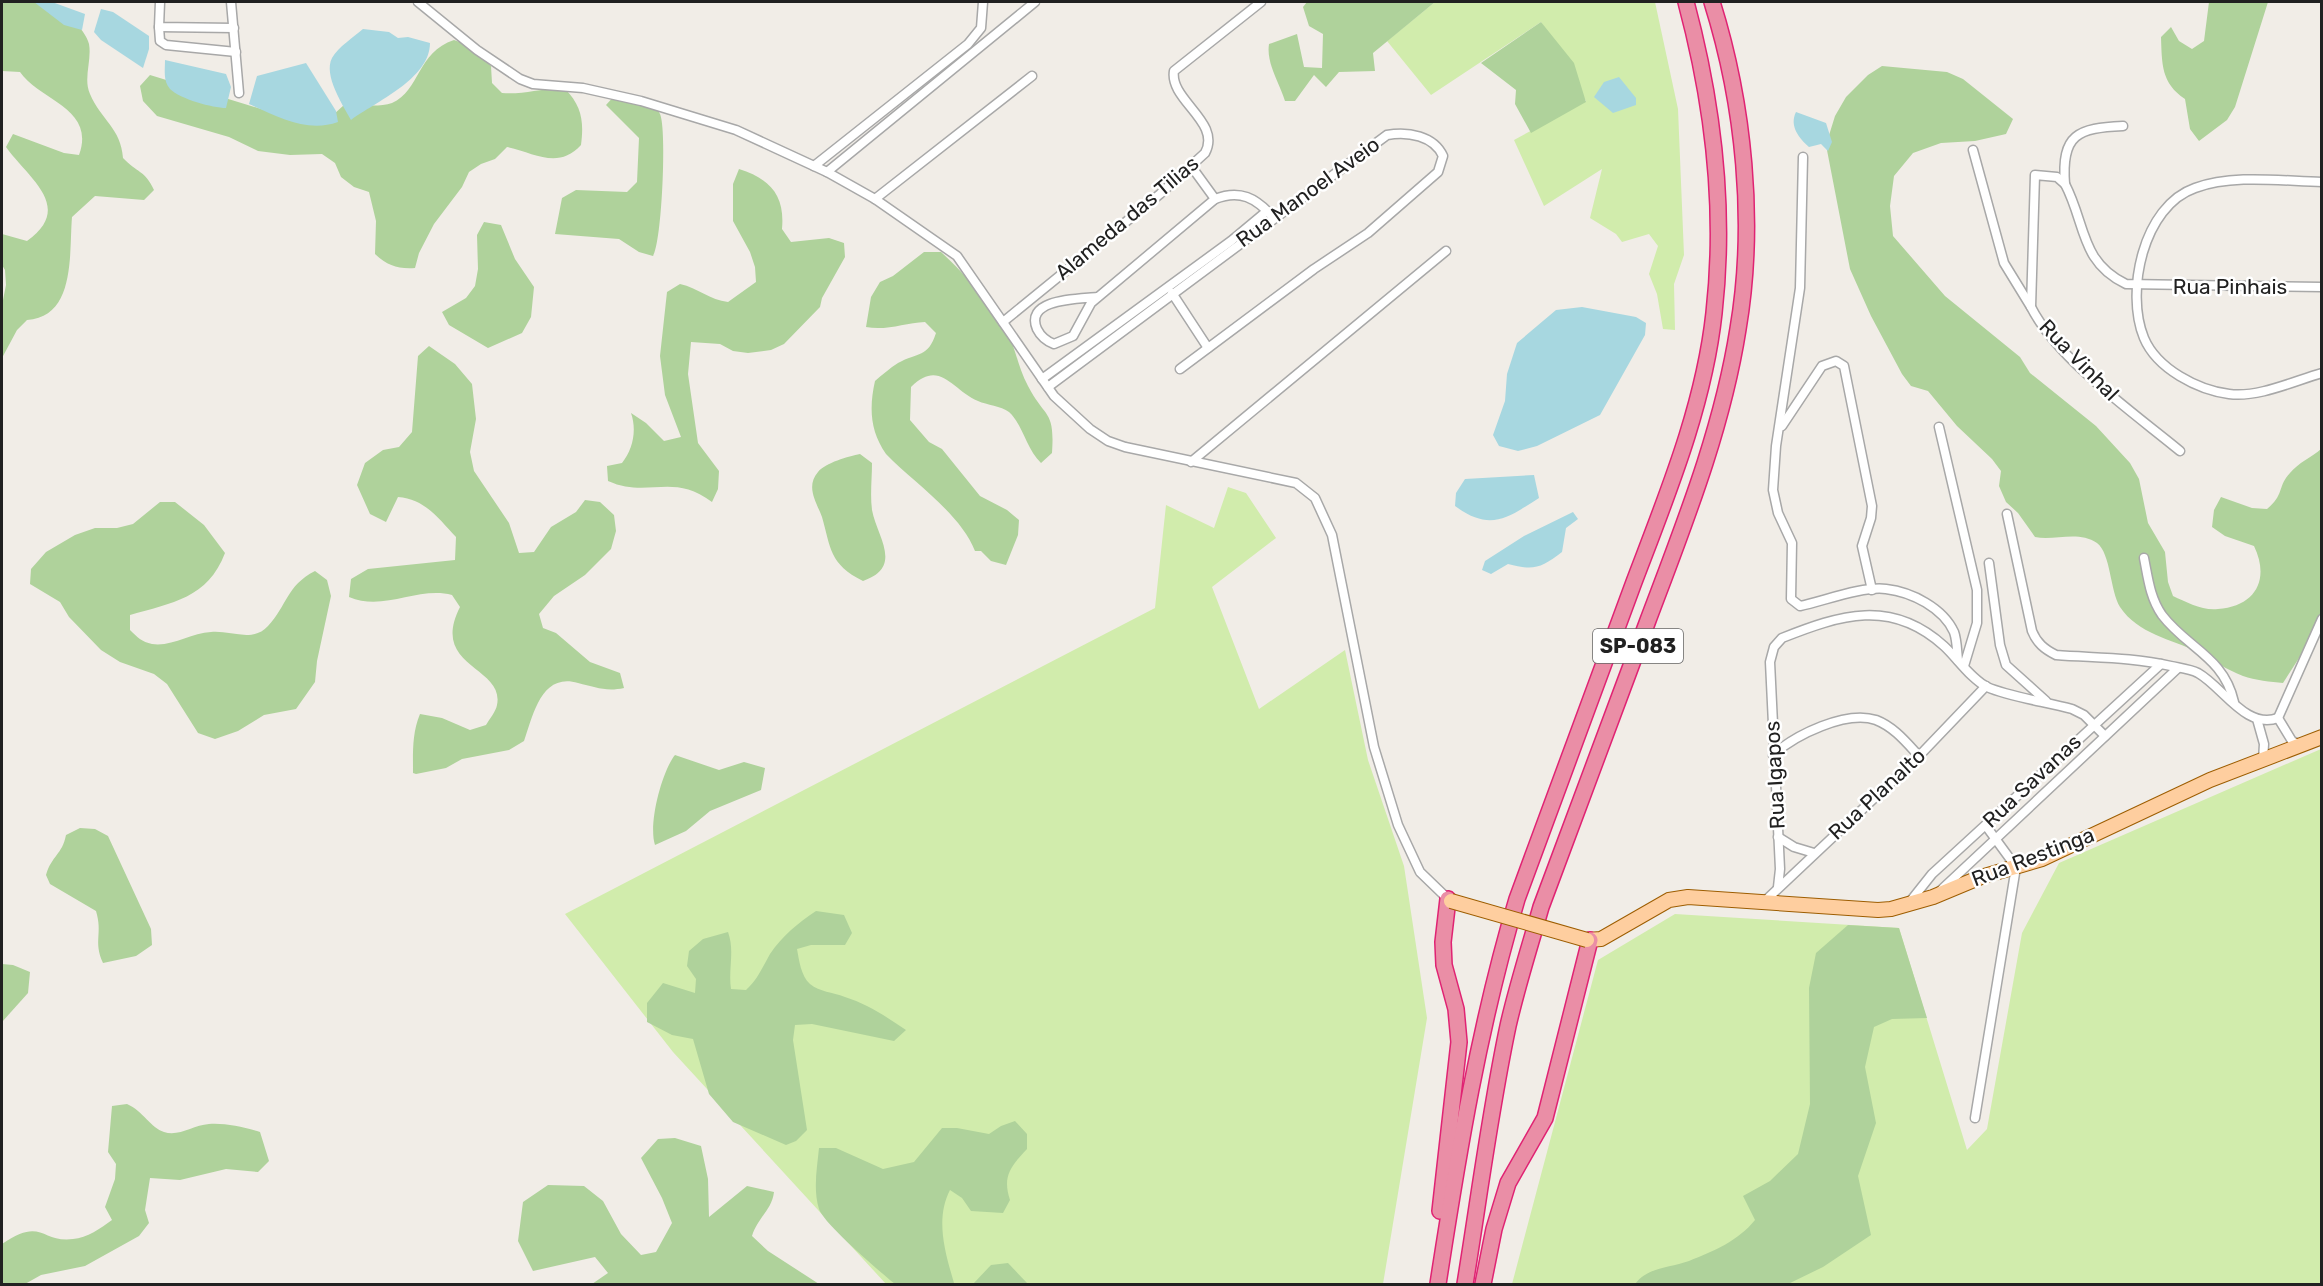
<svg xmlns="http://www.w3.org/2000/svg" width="2323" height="1286" font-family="Rubik,sans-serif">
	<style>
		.grass { fill: #d1ecac }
		.forest { fill: #afd29b }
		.water { fill: #a7d7e0 }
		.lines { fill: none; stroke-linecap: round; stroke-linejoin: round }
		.minor-casing { stroke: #a8a8a8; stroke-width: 11 }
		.primary-casing { stroke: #9d5d00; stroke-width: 16 }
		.motorway-casing { stroke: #e02373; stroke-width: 18 }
		.minor { stroke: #fff; stroke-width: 8 }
		.primary { stroke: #fece9f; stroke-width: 14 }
		.motorway { stroke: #ea8ea6; stroke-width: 15 }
		.primary-bridge-casing { stroke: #9d5d00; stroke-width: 16; stroke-linecap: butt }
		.primary-bridge { stroke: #fece9f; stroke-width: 14 }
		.labels { text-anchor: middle; stroke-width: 5; stroke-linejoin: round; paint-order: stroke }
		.shield { fill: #fff; stroke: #646464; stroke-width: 1.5 }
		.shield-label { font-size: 20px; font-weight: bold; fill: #212121 }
		.street-label { font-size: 21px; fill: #212121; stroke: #fff }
	</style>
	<rect width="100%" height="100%" fill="#f1ede7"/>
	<g class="grass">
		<polygon points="1435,2 1655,2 1678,109 1684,255 1674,284 1675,330 1663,329 1657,294 1649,274 1658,246 1649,234 1622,242 1616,234 1590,218 1602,169 1544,206 1514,140 1586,101 1541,22 1431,95 1387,41"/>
		<polygon points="1228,487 1246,493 1276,538 1212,587 1259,709 1345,650 1368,760 1404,866 1427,1018 1383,1284 886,1284 673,1052 565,914 1155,608 1166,505 1214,528"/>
		<polygon points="2321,749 2321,1284 1512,1284 1598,960 1675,914 1899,928 1967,1150 1987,1129 2022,933 2059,863"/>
	</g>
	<g class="forest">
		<path d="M2,2c13,0 34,-2 46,0 13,4 38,28 41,42 3,16 -6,35 1,50 11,26 31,34 33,64 14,15 22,12 31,32l-10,10 -49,-4 -23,21c-3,36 4,100 -45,103l-10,10 -15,28v-53l4,-20 -1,-15 -3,-5v-31l25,7c48,-34 1,-63 -21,-94l7,-13 51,19 15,2c17,-47 -39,-54 -59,-83l-18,-1z"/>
		<path d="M1307,2h128l-62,51 2,18 -36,1 -13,15 -12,-12 -19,26h-10c-6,-19 -19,-38 -16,-57l28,-10 7,33 18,1 1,-34 -14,-8 -6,-19z"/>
		<path d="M2209,2h59l-33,105 -8,13 -28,21 -9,-12 -5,-30c-24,-16 -23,-35 -24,-62l10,-10 8,14 13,8 12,-8z"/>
		<polygon points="1541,22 1574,63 1586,102 1531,133 1515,104 1516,90 1481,63"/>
		<path d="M454,40l14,5 23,21 1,17 10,10c22,2 42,-6 63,-4 17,17 19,33 16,56 -23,25 -46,8 -74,2l-12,12 -14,5 -12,8 -7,15 -28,37 -15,29 -4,15c-17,1 -27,-2 -40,-14l1,-33 -7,-29 -15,-5 -13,-10 -6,-14 -13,-9 -32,1 -32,-4 -29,-14 -72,-21 -14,-15 -3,-15 10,-11 121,37 62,3 11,-10c14,-1 34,3 48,-2 28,-12 25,-51 62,-63z"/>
		<path d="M1882,66l65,6 16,7 50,40 -7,15 -31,7 -34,2 -28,10 -19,23 -4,30 3,30 52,60 75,61 10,16 66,53 34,37 9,16 9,44 17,29 3,30 5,14c13,6 30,15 45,13 38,-3 52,-30 36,-63l-29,-10 -13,-9 2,-17 7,-13 31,11 15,1c18,-15 10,-22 23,-36 8,-10 22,-16 31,-24v175l-38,59c-12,-1 -28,-3 -40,-7 -16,-6 -30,-16 -45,-24 -27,-13 -60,-18 -78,-45 -10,-16 -9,-53 -23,-64 -19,-13 -42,-2 -62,-6l-17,-24 -12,-11 -7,-16 2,-15 -9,-12 -35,-33 -29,-35 -17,-5 -9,-12 -31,-58 -21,-47 -24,-124 9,-29 11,-19 22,-22z"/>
		<path d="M616,94c15,4 37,4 44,20 7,15 2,129 -7,142l-14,-4 -20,-13 -64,-5 7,-36 14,-8 51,2 10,-10 2,-44 -33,-33z"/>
		<path d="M739,169c32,10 46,27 43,60l9,13 38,-4 15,5 1,14 -23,41 -2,9 -36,37 -13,6 -23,3 -15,-2 -13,-7 -29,-2 -3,32 10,69 21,28 -1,18 -6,13c-40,-30 -64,-3 -104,-21l-1,-15 15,-3c11,-14 15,-33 9,-50l15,10 18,18 17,-4 -16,-42 -5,-39 7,-64 13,-8c18,4 30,16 48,18l28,-20 -1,-15 -5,-15 -17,-31v-37z"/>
		<polygon points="484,222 501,225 515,259 534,287 531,317 522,333 488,348 449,325 442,312 466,298 475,286 478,269 477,235"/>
		<path d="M924,252h17c22,20 50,52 65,78 10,18 12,38 22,56 17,33 27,23 24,67l-11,10c-15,-15 -18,-38 -32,-51 -8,-6 -22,-7 -31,-11 -26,-11 -38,-43 -67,-14l-1,33 19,22 13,7 38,47 27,14 12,10 -1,15 -12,30 -15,-4 -10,-10h-6c-15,-38 -61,-68 -89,-97 -16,-23 -17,-46 -11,-73 7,-6 15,-13 23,-18 20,-11 30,-5 38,-30l-11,-11c-20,1 -39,9 -59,5l5,-30 9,-15 13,-6z"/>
		<path d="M429,346l26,18 17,20 4,35 -6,33 4,19 35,52 10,30 15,-1 17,-25 25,-15 9,-12 15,2 14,13 2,16 -5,18 -26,26 -31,21 -15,18 4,14 13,5 34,29 30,11 4,15c-18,4 -29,-1 -46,-5 -37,-11 -45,33 -54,58l-15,9 -47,9 -16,9 -30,6 -3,-1c0,-20 -1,-40 7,-59l22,4 28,12 16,-5c3,-5 10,-14 11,-20 8,-39 -68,-37 -37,-98l-8,-12c-34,-9 -68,17 -103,2l2,-18 17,-10 87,-9 1,-23c-18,-19 -31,-38 -58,-40l-12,25 -16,-8 -13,-29 8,-22 18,-13 16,-3 13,-15 6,-76z"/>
		<path d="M860,454l12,9c0,15 -2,32 0,47 5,27 32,57 -9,71 -34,-17 -32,-33 -41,-64 -5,-14 -17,-30 -4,-45 7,-9 31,-16 42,-18z"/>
		<path d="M160,502h15l29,23 21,28c-17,45 -53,50 -95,62v15c7,7 12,12 22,14 20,3 39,-11 59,-12 19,-2 42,11 57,-6 19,-20 18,-40 47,-55l12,9 4,16 -14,65 -2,21 -19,27 -32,6 -26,16 -23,8 -17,-6 -31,-49 -13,-10 -34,-12 -19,-12 -32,-33 -9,-15 -30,-18 1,-15 15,-17 29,-17 20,-7h22l16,-4z"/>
		<path d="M675,755l44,15 25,-8 21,6 -4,22 -51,21 -24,20 -31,14c-7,-21 7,-74 20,-90z"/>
		<path d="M80,828l15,1 13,7 43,93 1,16 -16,11 -33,7c-10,-22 0,-29 -7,-52l-46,-27 -4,-9c6,-20 16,-20 20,-40z"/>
		<path d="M816,911l28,4 8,18 -7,12h-34l-14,4c2,11 4,27 13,35 10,8 22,8 35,13 22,7 42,20 61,33l-12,11 -82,-17 -17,1 -2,15 14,90 -11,11 -10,4 -53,-23 -24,-28 -16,-55 -21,-4 -25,-13v-19l16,-20 32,10 1,-14 -9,-13 2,-15 14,-12 25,-7c7,19 0,37 3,57l15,1c12,-11 16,-22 24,-36 12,-18 28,-31 46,-43z"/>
		<path d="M1848,925l51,3 28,90 -35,1 -18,8 -9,40 11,56 -18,53 13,59 -48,32 -35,17h-153c13,-17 34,-16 54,-23 25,-10 49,-20 66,-41l-12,-24 27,-15 28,-27 12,-50 -1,-116 7,-35z"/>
		<polygon points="2,964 13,965 30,972 28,993 2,1022"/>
		<path d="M127,1104c16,7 24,24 37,28 15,5 29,-7 45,-8 17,-1 34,3 51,8l9,29 -11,11 -32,-3 -46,11 -30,-2 -5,32 4,13 -10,13 -54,30 -44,9 -16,9h-23v-40c40,-28 39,-1 71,-5 14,-1 28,-11 39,-19l-7,-13 10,-28 1,-15 -8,-12 4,-46z"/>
		<path d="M1015,1121l12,13v15c-16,17 -25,27 -17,51l-7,13 -32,-2 -9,-13 -12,-8c-15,29 -5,62 4,93l3,1h-62c-15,-12 -71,-60 -76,-75 -6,-19 -2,-41 0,-61h17l47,21 31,-7 28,-34h15l32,6 12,-8z"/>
		<path d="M675,1138l26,8 7,33 1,38 38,-31 27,6c-2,18 -16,25 -22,44l16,15 51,33h-227l16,-11 -13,-16 -62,14 -15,-30 5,-39 25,-17 36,1 19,15 18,33 20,21 15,-3 16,-29 -10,-25 -21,-40 17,-19z"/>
		<polygon points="1008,1263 1028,1284 973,1284 991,1265"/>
	</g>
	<g class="water">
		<polygon points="34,2 52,2 85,14 82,30 64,25"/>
		<polygon points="101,9 113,12 149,36 149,49 143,68 101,40 94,32"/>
		<path d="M363,29l26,3 9,6 10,-1 22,6c0,36 -55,59 -79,77 -8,-15 -28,-45 -19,-62 6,-11 22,-21 31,-29z"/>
		<path d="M165,60l61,14 5,13 -5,21c-13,0 -46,-9 -56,-19 -7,-8 -5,-19 -5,-29z"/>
		<path d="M306,63l30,48 2,11c-31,11 -60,-5 -89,-18l8,-28z"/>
		<polygon points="1619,77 1636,98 1636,105 1613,113 1594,97 1604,82"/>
		<path d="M1796,112l30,11 6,19 -4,9 -7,-7 -12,3c-10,-9 -20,-21 -13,-35z"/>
		<polygon points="1582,307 1636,317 1646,323 1645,335 1600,415 1537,446 1518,451 1499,446 1493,435 1505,401 1507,374 1517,343 1556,310"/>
		<path d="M1534,475l5,23c-31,20 -49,34 -84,8l1,-13 9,-14z"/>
		<path d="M1573,512l5,7 -12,9 -4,24c-21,16 -28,19 -54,12l-17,10 -9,-4 3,-9 39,-25z"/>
	</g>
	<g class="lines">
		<g class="minor-casing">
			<g id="minor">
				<polyline points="160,2 159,27 234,28"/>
				<polyline points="231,2 239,93"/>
				<polyline points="418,2 477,50 520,79 533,84 583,88 641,101 736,130 827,172 875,199 957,256 1054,396 1090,429 1108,441 1125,447 1296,483 1315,498 1332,535 1374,747 1398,825 1420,872 1448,899"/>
				<polyline points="159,27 160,41 166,45 236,52"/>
				<polyline points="1973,150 2004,263 2031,307"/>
				<path d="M1803,157l-3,131 -24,158 -3,44 5,23 14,30 -1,56 9,7c24,-5 62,-20 86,-17 26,3 57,19 68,43 3,8 3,20 4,28"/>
				<polyline points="814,166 968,44 981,28 983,2"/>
				<polyline points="1191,166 1215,199"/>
				<polyline points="827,172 1035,2"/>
				<path d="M2322,182c-41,-1 -89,-8 -127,6 -52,18 -70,104 -51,150 13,31 54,52 85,56 29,4 65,-13 93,-21"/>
				<path d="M2065,184c-4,-50 13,-56 58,-58"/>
				<polyline points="875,199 1032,76"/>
				<polyline points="1172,293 1208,348"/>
				<path d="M1097,297c-17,2 -73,1 -60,32 4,8 9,12 17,15l19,-8 18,-33 124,-104c25,-10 41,-1 58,18"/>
				<path d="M1003,322l157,-128 45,-41c17,-31 -36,-53 -31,-82l87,-69"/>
				<polyline points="1042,379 1231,241 1267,211"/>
				<path d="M1048,387l339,-252c21,-4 47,1 56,21l-5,16 -70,61 -54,36 -134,100"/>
				<polyline points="1782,426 1822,366 1836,361 1844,366 1872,506 1871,518 1862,546 1872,590"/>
				<polyline points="1939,427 1977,590 1977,623 1964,666"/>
				<path d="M2180,451c-46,-38 -122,-91 -149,-144l4,-132 22,2 8,7c21,40 15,78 61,100l196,3"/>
				<polyline points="1191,462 1446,251"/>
				<path d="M2007,514l25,117c5,12 12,18 24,24 40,3 75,2 115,11 9,2 19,3 27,7 25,14 48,57 80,45"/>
				<path d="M2144,558c4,20 6,40 18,57 25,33 62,42 72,87"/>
				<polyline points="1989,563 2000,645 2006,665 2046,701"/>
				<polyline points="2278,718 2322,619"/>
				<polyline points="2278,718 2292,741 2300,745"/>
				<polyline points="2257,719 2264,744 2263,760"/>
				<path d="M1773,755c22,-20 73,-45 103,-35 18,7 30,22 43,36"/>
				<polyline points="1778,837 1794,847 1814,853"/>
				<path d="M1778,887l2,-18 -10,-207 4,-15 8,-9c58,-23 109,-40 162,8 13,12 27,33 43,41 23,10 60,15 85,22l12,6 21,21"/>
				<polyline points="1940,891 2178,668"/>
				<polyline points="1766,900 1919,756 1986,686"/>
				<polyline points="1909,903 1932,874 2161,664"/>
				<polyline points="1975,1118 2016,867 1986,826"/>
			</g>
		</g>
		<g class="primary-casing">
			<polyline id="primary" points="1587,940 1601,939 1669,900 1688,897 1878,910 1891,909 1933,897 1981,877 2042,859 2210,780 2322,737"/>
		</g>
		<g class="motorway-casing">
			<g id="motorway">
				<polyline points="1440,1211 1459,1042 1456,1009 1444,965 1443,942 1448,899"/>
				<path d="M1438,1284c20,-130 41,-258 79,-385 39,-106 78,-211 117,-317 33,-87 70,-176 80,-269 12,-106 -1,-210 -28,-311"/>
				<path d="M1465,1284c14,-86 25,-173 43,-258 9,-40 22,-80 33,-119 36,-95 71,-190 106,-284 36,-96 75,-192 91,-294 18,-106 6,-225 -26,-327"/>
				<polyline points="1483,1284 1494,1229 1508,1183 1545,1118 1590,940"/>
			</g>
		</g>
		<use href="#minor" class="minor"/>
		<use href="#primary" class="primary"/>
		<use href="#motorway" class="motorway"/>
		<g class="primary-bridge-casing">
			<polyline id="primary-bridge" points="1451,901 1587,940"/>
		</g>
		<use href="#primary-bridge" class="primary-bridge"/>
	</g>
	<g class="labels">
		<rect class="shield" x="1593" y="629" width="90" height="34" rx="4.5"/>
		<g class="shield-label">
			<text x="1638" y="653">SP-083</text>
		</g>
		<g class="street-label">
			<text transform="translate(1308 192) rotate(-36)" y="7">Rua Manoel Aveio</text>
			<text transform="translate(1127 218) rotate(-40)" y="7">Alameda das Tilias</text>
			<text x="2230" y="294">Rua Pinhais</text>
			<text transform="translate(2079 360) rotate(46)" y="7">Rua Vinhal</text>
			<text transform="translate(1775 775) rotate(-93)" y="7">Rua Igapos</text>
			<text transform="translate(2032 781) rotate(-43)" y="7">Rua Savanas</text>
			<text transform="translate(1877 794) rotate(-43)" y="7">Rua Planalto</text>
			<text transform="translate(2033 857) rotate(-21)" y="7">Rua Restinga</text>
		</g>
	</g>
	<rect width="2323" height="1286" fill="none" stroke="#212121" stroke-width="6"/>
</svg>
